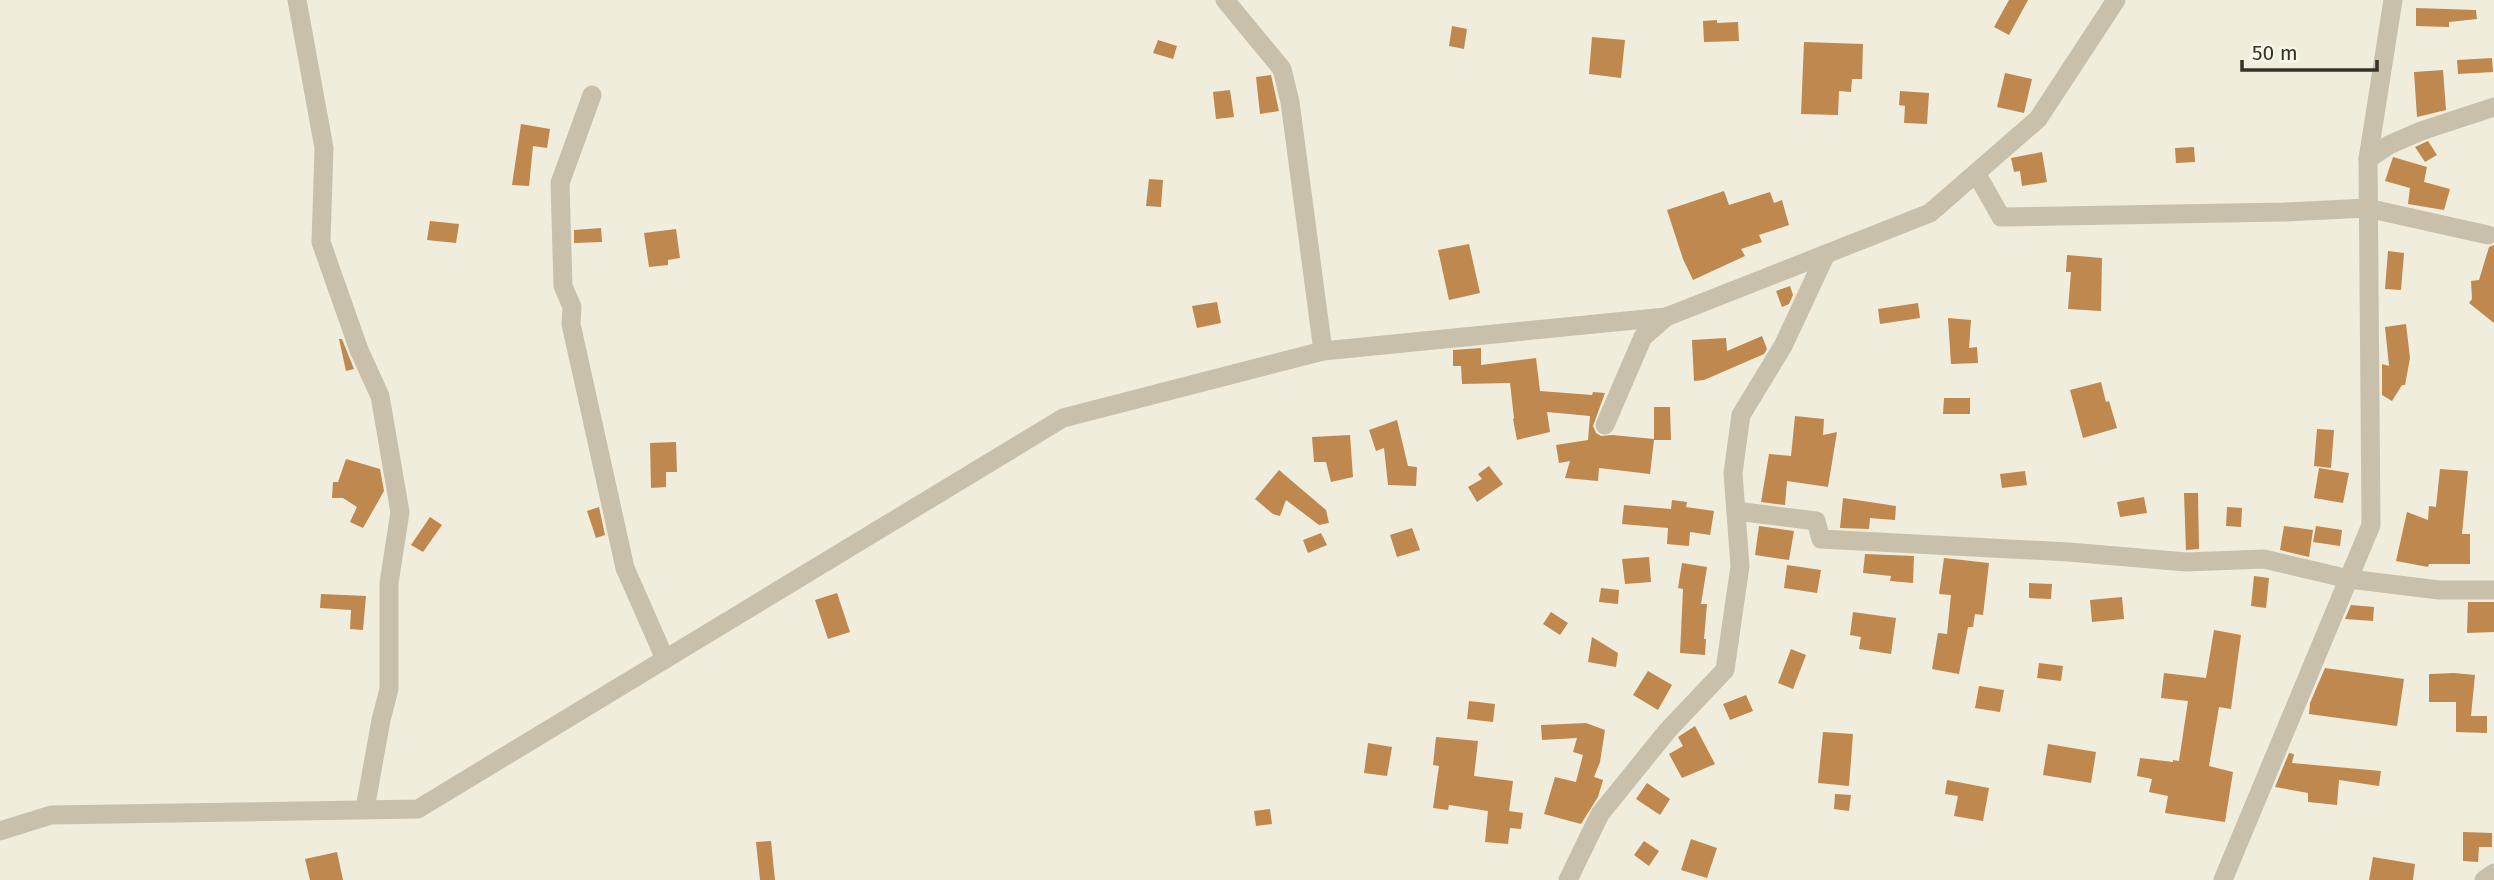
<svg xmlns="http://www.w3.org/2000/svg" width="2494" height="880" font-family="'Fira Sans',sans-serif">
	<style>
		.building { fill: #be884e }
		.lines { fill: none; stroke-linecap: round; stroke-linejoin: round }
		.minor { stroke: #c8c0aa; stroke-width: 19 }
	</style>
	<rect width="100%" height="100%" fill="#f1eddd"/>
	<g class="building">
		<polygon points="2009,0 2028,0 2009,35 1994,27"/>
		<polygon points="2416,8 2476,10 2477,19 2449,22 2449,27 2416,26"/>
		<polygon points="1717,20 1717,23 1738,22 1739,41 1704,42 1703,21"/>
		<polygon points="1452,26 1467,29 1464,49 1449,46"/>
		<polygon points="1592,37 1625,40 1621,78 1589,74"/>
		<polygon points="1158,40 1177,46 1173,59 1153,53"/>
		<polygon points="1804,42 1863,44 1862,79 1852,79 1851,92 1839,91 1838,115 1801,114"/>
		<polygon points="2492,58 2493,72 2458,74 2457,60"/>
		<polygon points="2443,70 2446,110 2417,117 2414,72"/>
		<polygon points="2005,73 2032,79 2024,113 1997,107"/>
		<polygon points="1271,75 1279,111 1260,114 1256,77"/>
		<polygon points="1230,90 1234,117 1216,119 1213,92"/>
		<polygon points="1900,91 1929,93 1927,124 1904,123 1905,106 1899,105"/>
		<polygon points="521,124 550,129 547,148 533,146 529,186 512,185"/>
		<polygon points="2428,141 2437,155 2425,162 2415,147"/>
		<polygon points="2194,147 2195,162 2176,163 2175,148"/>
		<polygon points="2042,152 2047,182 2022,186 2020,171 2014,172 2011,158"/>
		<polygon points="2393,157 2427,167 2424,182 2450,189 2444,210 2408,204 2410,188 2385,181"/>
		<polygon points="1149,179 1163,180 1161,207 1146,206"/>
		<polygon points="1724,191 1729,205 1770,192 1774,203 1782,200 1789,225 1759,235 1762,242 1741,249 1745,256 1693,280 1683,259 1667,210"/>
		<polygon points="430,221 459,224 456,243 427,240"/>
		<polygon points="601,228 602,242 574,243 574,230"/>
		<polygon points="676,229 680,258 668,260 668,265 649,267 644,233"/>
		<polygon points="1469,244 1480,293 1449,300 1438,250"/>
		<polygon points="2494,245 2494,323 2469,303 2472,299 2471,281 2479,280 2489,247"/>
		<polygon points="2388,251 2404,253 2401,290 2385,289"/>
		<polygon points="2067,255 2102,258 2101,311 2068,309 2071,272 2066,272"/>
		<polygon points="1790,286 1793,295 1789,304 1782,307 1776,291"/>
		<polygon points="1217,302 1221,323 1197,328 1192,306"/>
		<polygon points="1918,303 1920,318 1880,324 1878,309"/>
		<polygon points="1948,318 1971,320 1969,348 1977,347 1978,363 1951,364"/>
		<polygon points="2406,324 2410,358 2405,385 2402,385 2392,401 2382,395 2382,364 2389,366 2385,327"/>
		<polygon points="1762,336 1767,349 1764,354 1704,380 1694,381 1692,340 1726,338 1727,351"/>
		<polygon points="339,339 342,339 354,369 346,371"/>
		<polygon points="1481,348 1481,365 1536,358 1540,391 1592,395 1593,392 1605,393 1593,426 1596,433 1601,436 1612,435 1654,439 1654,407 1670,407 1671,440 1654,440 1650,474 1599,468 1598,481 1565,478 1570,461 1559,463 1556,445 1588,440 1590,416 1547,412 1550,432 1517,440 1513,419 1514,418 1510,383 1462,384 1461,366 1453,366 1453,350"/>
		<polygon points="2101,382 2106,402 2109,401 2117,428 2083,438 2070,390"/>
		<polygon points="1944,398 1970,398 1970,414 1943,414"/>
		<polygon points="1795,416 1824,419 1823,435 1837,432 1828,487 1787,481 1785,505 1761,502 1769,454 1791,456"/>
		<polygon points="1397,420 1408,466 1417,467 1416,486 1388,485 1384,448 1376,451 1369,430"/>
		<polygon points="2317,429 2334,430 2331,468 2314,466"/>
		<polygon points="1350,435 1353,477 1331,482 1326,462 1314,462 1312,437"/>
		<polygon points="676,442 677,472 666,472 666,487 651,488 650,443"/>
		<polygon points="346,459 380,469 384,491 363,528 350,522 357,507 343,498 332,498 333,482 338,482"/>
		<polygon points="1489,466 1503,484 1477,502 1468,487 1482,479 1478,474"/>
		<polygon points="2319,468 2349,473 2343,503 2314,498"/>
		<polygon points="2440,469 2468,471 2462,534 2470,534 2470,564 2429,564 2428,567 2396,561 2407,512 2428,520 2429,506 2436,507"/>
		<polygon points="1279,470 1326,510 1329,523 1319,525 1286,500 1280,516 1273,514 1255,499"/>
		<polygon points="2025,471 2027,485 2002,488 2000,474"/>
		<polygon points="2184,493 2198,493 2199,549 2186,550"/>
		<polygon points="2144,497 2147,513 2120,517 2117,502"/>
		<polygon points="1843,498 1896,506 1895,520 1870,518 1869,529 1840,528"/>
		<polygon points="1672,500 1687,502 1686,507 1714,511 1710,535 1690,532 1689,546 1667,544 1668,528 1622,524 1624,505 1671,509"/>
		<polygon points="599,507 605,535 596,538 587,511"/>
		<polygon points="2227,507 2242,508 2241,527 2226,526"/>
		<polygon points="430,517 442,525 423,552 411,545"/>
		<polygon points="1759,526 1794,531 1789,560 1755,555"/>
		<polygon points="2284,526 2313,530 2309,557 2280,550"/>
		<polygon points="2316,526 2342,530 2340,546 2313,542"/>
		<polygon points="1412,528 1420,550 1397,557 1390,535"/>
		<polygon points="1321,533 1327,545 1308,553 1303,540"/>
		<polygon points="1865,554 1914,556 1913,583 1890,581 1891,576 1863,573"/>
		<polygon points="1649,557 1651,582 1625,584 1622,559"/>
		<polygon points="1944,558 1989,563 1983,615 1975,614 1973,627 1968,627 1959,674 1932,669 1938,633 1947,634 1951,595 1939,594"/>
		<polygon points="1682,563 1707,567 1701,604 1707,604 1704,639 1706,639 1705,655 1680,653 1683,589 1678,588"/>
		<polygon points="1787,565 1821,570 1817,593 1784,588"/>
		<polygon points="2254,576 2269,578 2266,608 2251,606"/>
		<polygon points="2029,583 2052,584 2051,599 2029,598"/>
		<polygon points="1601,588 1619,590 1618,604 1599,602"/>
		<polygon points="837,593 850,632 828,639 815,600"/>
		<polygon points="321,594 366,596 363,630 350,629 351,610 320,608"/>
		<polygon points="2122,597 2124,619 2092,622 2090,600"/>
		<polygon points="2494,602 2494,632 2467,633 2468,602"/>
		<polygon points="2351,605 2374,607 2373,621 2345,619"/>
		<polygon points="1551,612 1568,623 1560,635 1543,624"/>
		<polygon points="1853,612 1896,618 1891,654 1859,649 1861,637 1850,635"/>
		<polygon points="2214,630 2241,635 2231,709 2219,707 2209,766 2233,772 2225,822 2165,813 2168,796 2149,792 2152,779 2137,776 2140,758 2173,762 2173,760 2179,761 2188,701 2161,698 2164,673 2206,678"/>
		<polygon points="1592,637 1618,653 1616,667 1588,662"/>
		<polygon points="1791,649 1806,655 1793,689 1778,683"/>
		<polygon points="2039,663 2063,666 2061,681 2037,678"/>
		<polygon points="2325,668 2404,679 2397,726 2309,714 2310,703"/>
		<polygon points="1648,671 1672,685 1658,710 1633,695"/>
		<polygon points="2454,673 2475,675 2471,716 2487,716 2487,733 2456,732 2456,702 2429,702 2429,674"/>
		<polygon points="1979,686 2004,690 2000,712 1975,708"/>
		<polygon points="1746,695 1753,711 1730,720 1723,704"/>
		<polygon points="1469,701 1495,704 1493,722 1467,719"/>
		<polygon points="1586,723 1605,730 1600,762 1594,777 1603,780 1598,797 1581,824 1544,814 1555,777 1576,782 1583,755 1573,752 1577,738 1542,740 1541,725"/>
		<polygon points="1695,726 1715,764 1682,778 1669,754 1683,746 1678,737"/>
		<polygon points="1823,732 1853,734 1849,786 1818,783"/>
		<polygon points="1436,737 1478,741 1474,776 1513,781 1509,811 1523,813 1521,829 1510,828 1508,844 1485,842 1488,811 1449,805 1448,810 1433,808 1439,766 1433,765"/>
		<polygon points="1368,743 1392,747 1387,776 1364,773"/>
		<polygon points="2048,744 2096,752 2091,783 2043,775"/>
		<polygon points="2289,753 2294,754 2292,763 2381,771 2379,786 2339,780 2337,805 2308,802 2308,793 2275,787"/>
		<polygon points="1947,780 1989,788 1983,821 1954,816 1958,796 1945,794"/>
		<polygon points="1647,783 1670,799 1660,815 1636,799"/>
		<polygon points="1835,794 1851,795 1849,811 1834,809"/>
		<polygon points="1270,809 1272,824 1256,826 1254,811"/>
		<polygon points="2463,832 2492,833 2492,847 2479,847 2478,862 2463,861"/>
		<polygon points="1691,839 1717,848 1707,878 1681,870"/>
		<polygon points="771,841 775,880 760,880 756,842"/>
		<polygon points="1644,841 1659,851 1649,866 1634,855"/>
		<polygon points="337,852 343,880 310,880 305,859"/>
		<polygon points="2373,857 2415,864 2413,880 2369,880"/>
	</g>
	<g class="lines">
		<g class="minor">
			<polyline points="297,0 324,148 321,242 359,350 380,396 400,512 389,583 389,689 381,720 365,809"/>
			<polyline points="1225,0 1282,69 1290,102 1323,351"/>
			<polyline points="592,95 560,183 563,286 572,307 571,324 625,568 665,659"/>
			<polyline points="2368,159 2389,145 2421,131 2494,107"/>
			<polyline points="1976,173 2001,217 2285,212 2367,208 2488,235"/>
			<polyline points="1605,425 1643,337 1666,317"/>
			<polyline points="1736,511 1816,521 1821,539 2069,552 2186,562 2264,559 2349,579 2439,590 2494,590"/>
			<polyline points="0,831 51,815 418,809 1063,418 1323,351 1666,317 1930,213 2038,119 2116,0"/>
			<polyline points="1568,880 1600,814 1668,730 1725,670 1740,566 1733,473 1741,415 1783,346 1826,254"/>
			<polyline points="2223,880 2371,525 2368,159 2393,0"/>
			<polyline points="2484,880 2494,873"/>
		</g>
	</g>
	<path d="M2242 60v10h135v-10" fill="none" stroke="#363129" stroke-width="3.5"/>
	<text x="2252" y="60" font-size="21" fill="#363129" stroke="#f8f6e9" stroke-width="5" paint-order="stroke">50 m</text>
</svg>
